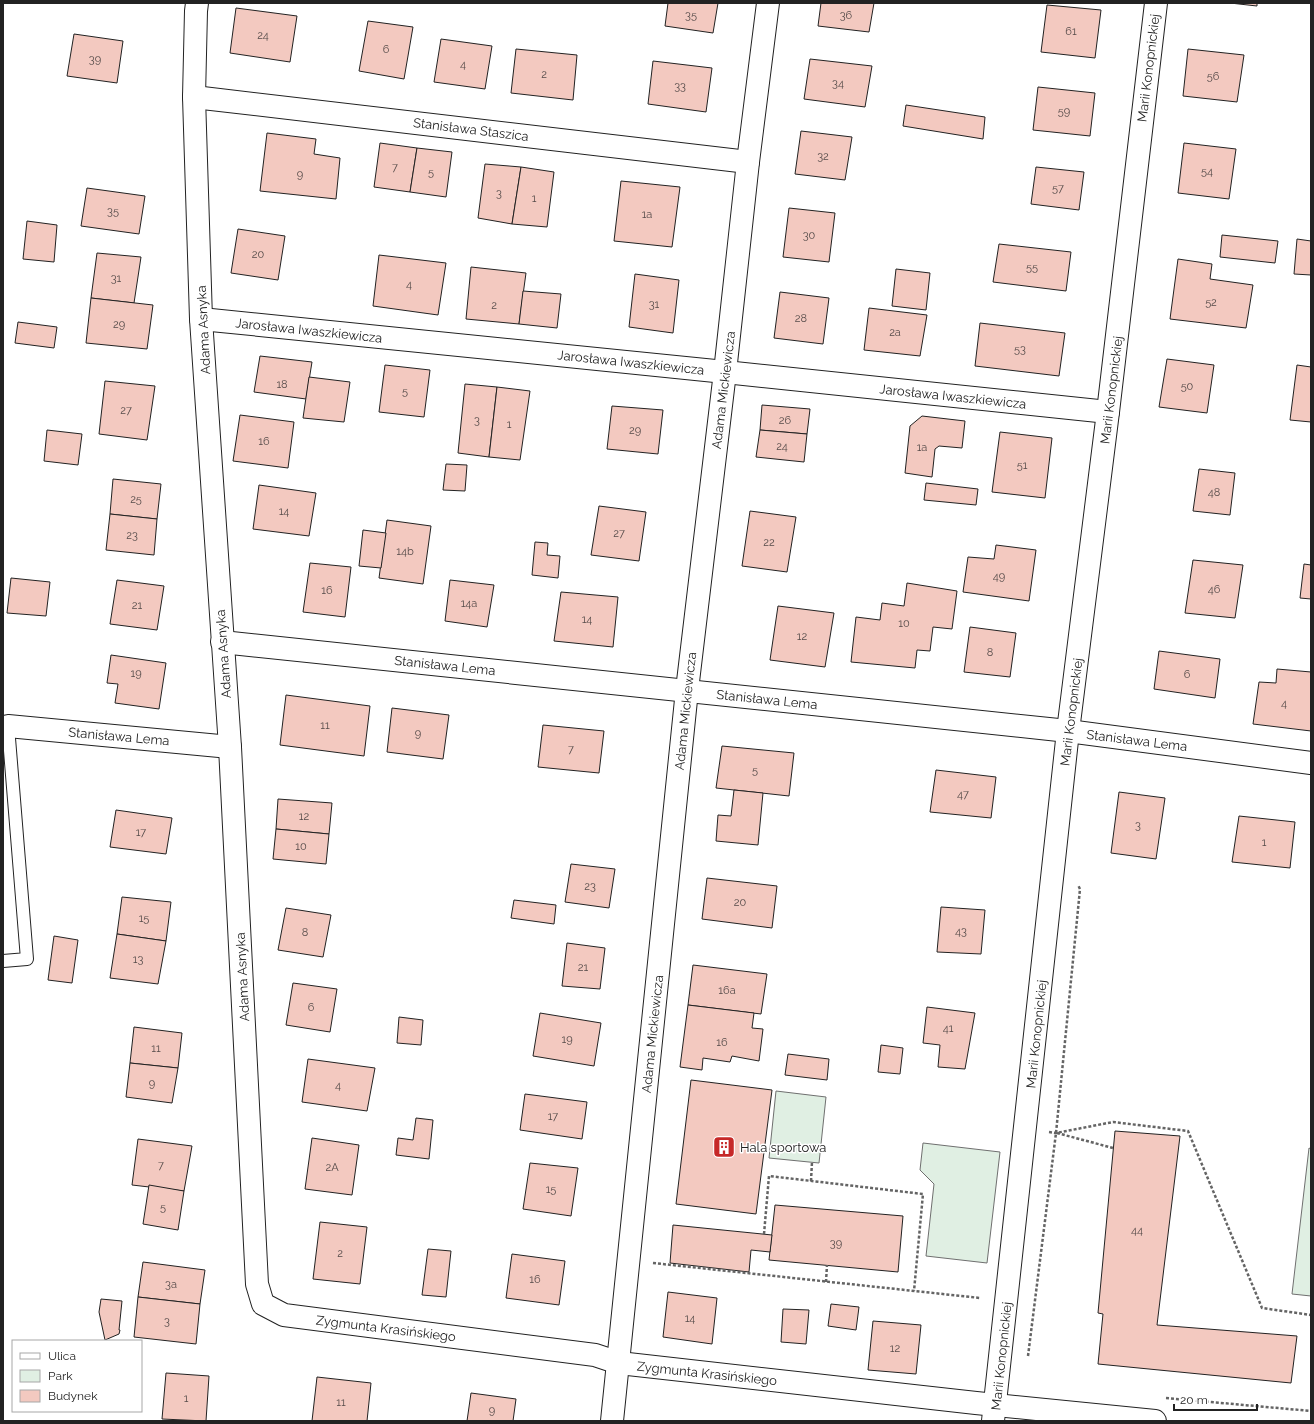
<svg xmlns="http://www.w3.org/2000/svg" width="1314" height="1424" font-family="Raleway,sans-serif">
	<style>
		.green { fill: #e0efe3; stroke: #6f6f6f }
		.building { fill: #f3c9c0; stroke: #222 }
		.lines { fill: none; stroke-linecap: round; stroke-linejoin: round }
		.service-casing { stroke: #222; stroke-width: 14 }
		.minor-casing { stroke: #222; stroke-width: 24 }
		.path { stroke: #646464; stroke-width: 2.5; stroke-dasharray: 3 2; stroke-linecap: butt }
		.service { stroke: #fff; stroke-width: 12 }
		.minor { stroke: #fff; stroke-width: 22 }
		.labels { text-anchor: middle; stroke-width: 3; stroke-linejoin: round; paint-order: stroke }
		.number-label { font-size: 11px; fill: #564c4a }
		.street-label { font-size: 13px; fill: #222; stroke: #fff }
		.poi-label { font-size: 13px; fill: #222; stroke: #fff; text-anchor: start }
	</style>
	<rect width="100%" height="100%" fill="#fff"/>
	<g class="green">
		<polygon points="776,1091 826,1097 819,1163 769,1158"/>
		<polygon points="923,1143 1000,1152 987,1263 926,1256 934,1184 920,1170"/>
		<polygon points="1309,1148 1311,1149 1311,1296 1292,1294"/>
	</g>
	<g class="building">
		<polygon points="668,3 718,3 713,33 665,26"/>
		<polygon points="821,3 874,3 869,32 818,26"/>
		<polygon points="1230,3 1257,3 1257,6"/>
		<polygon points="1047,5 1101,10 1095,58 1041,52"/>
		<polygon points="236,8 297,16 290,62 230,53"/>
		<polygon points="368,21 413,27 404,79 359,71"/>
		<polygon points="74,34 123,41 117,83 67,76"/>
		<polygon points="441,39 492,46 485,89 434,82"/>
		<polygon points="516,49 577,55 573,100 511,93"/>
		<polygon points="1188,49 1244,55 1237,102 1183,96"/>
		<polygon points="810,59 872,66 865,107 804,99"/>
		<polygon points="653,61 712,68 706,112 648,104"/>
		<polygon points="1038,87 1095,93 1090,136 1033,130"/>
		<polygon points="906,105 985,117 983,139 903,126"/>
		<polygon points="801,131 852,137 845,180 795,174"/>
		<polygon points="267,133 316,139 314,154 340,158 336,199 260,191"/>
		<polygon points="380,143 417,148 410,192 374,187"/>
		<polygon points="1184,143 1236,149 1229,199 1178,193"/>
		<polygon points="417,148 452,152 446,197 410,192"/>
		<polygon points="485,164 521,167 512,224 478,218"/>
		<polygon points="521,167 554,172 547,227 512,224"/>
		<polygon points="1036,167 1084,172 1079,210 1031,204"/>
		<polygon points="621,181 680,187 672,247 614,241"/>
		<polygon points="87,188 145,196 139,234 81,226"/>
		<polygon points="789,208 835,213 829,262 783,257"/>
		<polygon points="27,221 57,225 54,262 23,259"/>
		<polygon points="238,229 285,236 278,280 231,273"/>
		<polygon points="1222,235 1278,241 1275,263 1220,257"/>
		<polygon points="1297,239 1311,241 1311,275 1294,274"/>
		<polygon points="999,244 1071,252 1066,291 993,282"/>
		<polygon points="97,253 141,257 134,303 91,298"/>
		<polygon points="379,255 446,263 438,315 373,306"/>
		<polygon points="1178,259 1212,264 1210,279 1253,285 1246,328 1170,319"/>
		<polygon points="471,267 526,273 519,324 466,319"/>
		<polygon points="896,269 930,273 926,310 892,306"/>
		<polygon points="635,274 679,280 673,333 629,327"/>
		<polygon points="523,291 561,294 557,328 519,324"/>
		<polygon points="780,292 829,298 823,344 774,338"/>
		<polygon points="91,298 153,305 147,349 86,343"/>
		<polygon points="869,308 927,315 920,356 864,350"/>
		<polygon points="18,322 57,327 54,348 15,343"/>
		<polygon points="980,323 1065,333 1059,376 975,366"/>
		<polygon points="260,356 312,362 306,399 254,392"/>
		<polygon points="1167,359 1214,365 1207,413 1159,407"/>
		<polygon points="385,365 430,370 424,417 379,412"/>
		<polygon points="1297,365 1311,367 1311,422 1290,420"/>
		<polygon points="309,377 350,382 344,422 303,418"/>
		<polygon points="105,381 155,386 147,440 99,434"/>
		<polygon points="465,384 497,387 489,457 458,453"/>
		<polygon points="497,387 530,391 520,460 489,457"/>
		<polygon points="762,405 810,409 807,434 760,430"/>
		<polygon points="612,406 663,410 658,454 607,449"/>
		<polygon points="240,415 294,422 288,468 233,461"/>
		<polygon points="922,416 965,421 962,448 939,446 935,449 932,477 905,473 910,426"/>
		<polygon points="47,430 82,434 78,465 44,461"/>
		<polygon points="760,430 807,434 804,462 756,457"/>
		<polygon points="1000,432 1052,438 1045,498 992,492"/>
		<polygon points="446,464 467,465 465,491 443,490"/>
		<polygon points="1199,469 1235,473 1230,515 1193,511"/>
		<polygon points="113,479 161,484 157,519 110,514"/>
		<polygon points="926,483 978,489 976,505 924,500"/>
		<polygon points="259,485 316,493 309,536 253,529"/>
		<polygon points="599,506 646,512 639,561 591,555"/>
		<polygon points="750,511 796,517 787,572 742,566"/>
		<polygon points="110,514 157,519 154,555 106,550"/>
		<polygon points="387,520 431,526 423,584 379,578"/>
		<polygon points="363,530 386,533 381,568 359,566"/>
		<polygon points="535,542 548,543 547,555 560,556 558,578 532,575"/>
		<polygon points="996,545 1036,550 1029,601 963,592 968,557 994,559"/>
		<polygon points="1193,560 1243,565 1235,618 1185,613"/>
		<polygon points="310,563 351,567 345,617 303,612"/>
		<polygon points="1304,564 1311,565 1311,599 1300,598"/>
		<polygon points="11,578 50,582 46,616 7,613"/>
		<polygon points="117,580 164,586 157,630 110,624"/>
		<polygon points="450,580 494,585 487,627 445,621"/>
		<polygon points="907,583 957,591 952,629 933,627 930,651 917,650 915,668 851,662 856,617 880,620 882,603 904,606"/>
		<polygon points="561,592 618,597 613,647 554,641"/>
		<polygon points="778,606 834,613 825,667 770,660"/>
		<polygon points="970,627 1016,633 1010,677 964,672"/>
		<polygon points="1159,651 1220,659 1215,698 1154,689"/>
		<polygon points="111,655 166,663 159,709 115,703 118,684 107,683"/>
		<polygon points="1277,669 1311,672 1311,731 1253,724 1259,682 1276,683"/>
		<polygon points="286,695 370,706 364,756 280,745"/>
		<polygon points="392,708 449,715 443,759 387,752"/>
		<polygon points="543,725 604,731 599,773 538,767"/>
		<polygon points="722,746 794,753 789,796 716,788"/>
		<polygon points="936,770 996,777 991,818 930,812"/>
		<polygon points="734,790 763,793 758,845 716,841 718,815 731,816"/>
		<polygon points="1119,792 1165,798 1156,859 1111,853"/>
		<polygon points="278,799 332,803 329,834 276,829"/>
		<polygon points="116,810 172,818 166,854 110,847"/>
		<polygon points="1239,816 1295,822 1290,868 1232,862"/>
		<polygon points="276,829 329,834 326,864 273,859"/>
		<polygon points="571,864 615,869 609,908 565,902"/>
		<polygon points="707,878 777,886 772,928 702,919"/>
		<polygon points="122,897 171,902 166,941 117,934"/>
		<polygon points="514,900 556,905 554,924 511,918"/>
		<polygon points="941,907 985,910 981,954 937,952"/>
		<polygon points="286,908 331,915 323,957 278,950"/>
		<polygon points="117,934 166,941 158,984 110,978"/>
		<polygon points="54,936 78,940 72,983 48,980"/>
		<polygon points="567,943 605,948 600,989 562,986"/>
		<polygon points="693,965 767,974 761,1014 688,1005"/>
		<polygon points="293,983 337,989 330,1032 286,1025"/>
		<polygon points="688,1005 754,1013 752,1028 763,1029 759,1061 732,1056 730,1062 703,1058 702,1070 680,1067"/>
		<polygon points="927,1007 975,1013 965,1069 938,1067 940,1045 923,1043"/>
		<polygon points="540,1013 601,1023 594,1066 533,1056"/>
		<polygon points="399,1017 423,1020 421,1045 397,1043"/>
		<polygon points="134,1027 182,1033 178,1068 130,1063"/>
		<polygon points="881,1045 903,1048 900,1074 878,1072"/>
		<polygon points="788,1054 829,1059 827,1080 785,1075"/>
		<polygon points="308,1059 375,1068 367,1111 302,1102"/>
		<polygon points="130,1063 178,1068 172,1103 126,1097"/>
		<polygon points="691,1080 772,1090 756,1214 676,1204"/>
		<polygon points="525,1094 587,1102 582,1139 520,1130"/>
		<polygon points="416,1118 433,1120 429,1159 396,1155 398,1138 413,1140"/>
		<polygon points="1115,1131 1180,1136 1157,1325 1297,1336 1291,1383 1098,1364 1103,1314 1098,1313"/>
		<polygon points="312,1138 359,1145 352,1195 305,1189"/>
		<polygon points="138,1139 192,1146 184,1191 132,1185"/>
		<polygon points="530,1163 578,1168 571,1216 523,1209"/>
		<polygon points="149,1185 184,1191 178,1230 143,1224"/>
		<polygon points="775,1205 903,1216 898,1272 769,1260"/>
		<polygon points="320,1222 367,1227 360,1284 313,1279"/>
		<polygon points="673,1225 772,1235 770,1252 751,1250 749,1272 670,1263"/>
		<polygon points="428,1249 451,1251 446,1297 422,1295"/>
		<polygon points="512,1254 565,1261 559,1305 506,1298"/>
		<polygon points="143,1262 205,1270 200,1304 138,1297"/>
		<polygon points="668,1292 717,1298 712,1344 663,1337"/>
		<polygon points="138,1297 200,1304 196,1344 134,1337"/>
		<polygon points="101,1299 122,1301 119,1330 120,1330 119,1334 105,1340 99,1312"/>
		<polygon points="831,1304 859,1307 856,1330 828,1326"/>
		<polygon points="783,1309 809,1310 806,1344 781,1342"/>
		<polygon points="873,1321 921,1325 916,1374 868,1370"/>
		<polygon points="166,1373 209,1376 206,1421 162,1419"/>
		<polygon points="317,1377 371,1383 367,1421 312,1421"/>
		<polygon points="471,1393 516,1399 513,1421 467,1421"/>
	</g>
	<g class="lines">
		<g class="service-casing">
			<polyline id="service" points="3,961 27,959 8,726"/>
		</g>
		<g class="minor-casing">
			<g id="minor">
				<polyline points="197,3 196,11 194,97 201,319 230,747 257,1284 263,1304 284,1315 595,1355 619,1363 976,1403 1155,1421"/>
				<polyline points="194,97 748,162"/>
				<polyline points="201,319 725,372 1108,412"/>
				<polyline points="222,642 1068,731 1311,763"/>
				<polyline points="8,726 230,747"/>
				<polyline points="612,1421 687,690 725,372 748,162 768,3"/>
				<polyline points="993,1421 1068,731 1108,412 1156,3"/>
			</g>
		</g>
		<g class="path">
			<polyline points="1049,1132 1056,1133 1113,1122 1188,1131 1262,1308 1311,1315"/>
			<polyline points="1057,1133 1113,1148"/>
			<polyline points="811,1181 812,1162"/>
			<polyline points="764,1234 769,1176 923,1194 914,1291"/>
			<polyline points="653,1263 980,1298"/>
			<polyline points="826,1282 827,1265"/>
			<polyline points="1028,1356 1056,1133 1080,889 1078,885"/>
			<polyline points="1166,1398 1311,1411"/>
		</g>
		<use href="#service" class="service"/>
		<use href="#minor" class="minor"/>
	</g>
	<defs>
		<g id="building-square" transform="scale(1.15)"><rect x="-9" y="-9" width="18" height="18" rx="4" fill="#c62828" stroke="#fff"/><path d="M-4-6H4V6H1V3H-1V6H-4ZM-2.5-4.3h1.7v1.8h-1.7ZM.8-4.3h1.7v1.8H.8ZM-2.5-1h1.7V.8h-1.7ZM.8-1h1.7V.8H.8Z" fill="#fff"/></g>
	</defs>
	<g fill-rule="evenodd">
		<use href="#building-square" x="724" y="1147"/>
	</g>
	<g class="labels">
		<g class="number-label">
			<text x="691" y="19">35</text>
			<text x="846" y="19">36</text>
			<text x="1071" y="35">61</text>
			<text x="263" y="39">24</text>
			<text x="386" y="53">6</text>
			<text x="95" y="63">39</text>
			<text x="463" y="68">4</text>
			<text x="544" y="78">2</text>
			<text x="1213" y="80">56</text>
			<text x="838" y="87">34</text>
			<text x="680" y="90">33</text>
			<text x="1064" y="115">59</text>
			<text x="823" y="160">32</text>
			<text x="395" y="171">7</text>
			<text x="1207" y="175">54</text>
			<text x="431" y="176">5</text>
			<text x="300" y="178">9</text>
			<text x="1058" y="192">57</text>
			<text x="499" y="197">3</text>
			<text x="534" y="202">1</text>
			<text x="113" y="215">35</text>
			<text x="647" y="218">1a</text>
			<text x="809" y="239">30</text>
			<text x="258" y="258">20</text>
			<text x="1032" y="271">55</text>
			<text x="116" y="282">31</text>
			<text x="409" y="288">4</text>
			<text x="1211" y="306">52</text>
			<text x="654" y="308">31</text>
			<text x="494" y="309">2</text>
			<text x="801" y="322">28</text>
			<text x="119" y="328">29</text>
			<text x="895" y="336">2a</text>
			<text x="1020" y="353">53</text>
			<text x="282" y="388">18</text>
			<text x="1187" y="390">50</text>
			<text x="405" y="395">5</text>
			<text x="126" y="414">27</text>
			<text x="477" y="424">3</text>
			<text x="785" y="424">26</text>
			<text x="509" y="428">1</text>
			<text x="635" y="434">29</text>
			<text x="264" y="445">16</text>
			<text x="782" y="450">24</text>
			<text x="922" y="451">1a</text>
			<text x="1022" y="469">51</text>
			<text x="1214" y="496">48</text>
			<text x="136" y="503">25</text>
			<text x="284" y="515">14</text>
			<text x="619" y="537">27</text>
			<text x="132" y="539">23</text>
			<text x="769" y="546">22</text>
			<text x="405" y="555">14b</text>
			<text x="999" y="580">49</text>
			<text x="1214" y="593">46</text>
			<text x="327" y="594">16</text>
			<text x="469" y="607">14a</text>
			<text x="137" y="609">21</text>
			<text x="587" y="623">14</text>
			<text x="904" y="627">10</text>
			<text x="802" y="640">12</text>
			<text x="990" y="656">8</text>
			<text x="136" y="677">19</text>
			<text x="1187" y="678">6</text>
			<text x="1284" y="707">4</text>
			<text x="325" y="729">11</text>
			<text x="418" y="737">9</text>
			<text x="571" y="753">7</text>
			<text x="755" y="774">5</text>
			<text x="963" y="798">47</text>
			<text x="304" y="820">12</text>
			<text x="1138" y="829">3</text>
			<text x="141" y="836">17</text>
			<text x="1264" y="846">1</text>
			<text x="301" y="850">10</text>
			<text x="590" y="890">23</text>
			<text x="740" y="906">20</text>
			<text x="144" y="922">15</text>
			<text x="961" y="935">43</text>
			<text x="305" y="936">8</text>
			<text x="138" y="963">13</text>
			<text x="583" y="971">21</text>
			<text x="727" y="994">16a</text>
			<text x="311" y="1011">6</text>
			<text x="948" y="1032">41</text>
			<text x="567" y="1043">19</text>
			<text x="722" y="1046">16</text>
			<text x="156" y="1052">11</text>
			<text x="152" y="1087">9</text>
			<text x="338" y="1089">4</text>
			<text x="553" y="1120">17</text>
			<text x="161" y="1169">7</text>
			<text x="332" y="1171">2A</text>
			<text x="551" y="1193">15</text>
			<text x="163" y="1211">5</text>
			<text x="1137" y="1234">44</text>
			<text x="836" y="1247">39</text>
			<text x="340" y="1257">2</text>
			<text x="535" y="1283">16</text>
			<text x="171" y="1288">3a</text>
			<text x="690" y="1322">14</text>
			<text x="167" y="1325">3</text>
			<text x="895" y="1352">12</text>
			<text x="186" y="1402">1</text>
			<text x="341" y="1406">11</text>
			<text x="492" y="1414">9</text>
		</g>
		<g class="street-label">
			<text transform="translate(1148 68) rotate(-83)" y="5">Marii Konopnickiej</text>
			<text transform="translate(471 129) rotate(7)" y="5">Stanisława Staszica</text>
			<text transform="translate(203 330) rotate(-93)" y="5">Adama Asnyka</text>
			<text transform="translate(309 330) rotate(6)" y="5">Jarosława Iwaszkiewicza</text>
			<text transform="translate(631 362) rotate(6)" y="5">Jarosława Iwaszkiewicza</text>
			<text transform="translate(723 390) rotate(-83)" y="5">Adama Mickiewicza</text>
			<text transform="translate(1111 390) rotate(-83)" y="5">Marii Konopnickiej</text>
			<text transform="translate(953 396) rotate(6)" y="5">Jarosława Iwaszkiewicza</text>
			<text transform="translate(223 654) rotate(-94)" y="5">Adama Asnyka</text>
			<text transform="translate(445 665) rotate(6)" y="5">Stanisława Lema</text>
			<text transform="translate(767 699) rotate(6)" y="5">Stanisława Lema</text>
			<text transform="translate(685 711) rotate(-84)" y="5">Adama Mickiewicza</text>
			<text transform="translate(1071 712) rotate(-83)" y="5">Marii Konopnickiej</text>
			<text transform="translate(119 736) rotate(5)" y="5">Stanisława Lema</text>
			<text transform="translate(1137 740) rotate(7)" y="5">Stanisława Lema</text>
			<text transform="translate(242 977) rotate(-93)" y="5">Adama Asnyka</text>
			<text transform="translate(652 1034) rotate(-84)" y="5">Adama Mickiewicza</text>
			<text transform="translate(1036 1034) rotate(-84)" y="5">Marii Konopnickiej</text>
			<text transform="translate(386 1328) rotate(7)" y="5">Zygmunta Krasińskiego</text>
			<text transform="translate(1001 1356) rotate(-84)" y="5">Marii Konopnickiej</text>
			<text transform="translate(707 1373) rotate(6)" y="5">Zygmunta Krasińskiego</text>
		</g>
		<g class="poi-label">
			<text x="740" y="1152">Hala sportowa</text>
		</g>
	</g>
	<rect width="1314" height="1424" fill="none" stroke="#222222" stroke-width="8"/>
	<rect x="12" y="1340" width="130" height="72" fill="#ffffff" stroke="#a7a7a7"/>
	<rect x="20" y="1353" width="20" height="6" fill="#ffffff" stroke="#a7a7a7"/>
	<text x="48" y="1360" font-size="12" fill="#222222">Ulica</text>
	<rect x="20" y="1370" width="20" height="12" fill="#e0efe3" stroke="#a7a7a7"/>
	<text x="48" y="1380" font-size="12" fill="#222222">Park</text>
	<rect x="20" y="1390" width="20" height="12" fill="#f3c9c0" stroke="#a7a7a7"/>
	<text x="48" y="1400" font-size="12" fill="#222222">Budynek</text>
	<path d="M1174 1404v6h83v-6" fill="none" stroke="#222222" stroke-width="2"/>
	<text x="1180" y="1404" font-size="12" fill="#222222" stroke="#ffffff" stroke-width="3" paint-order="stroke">20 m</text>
</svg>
